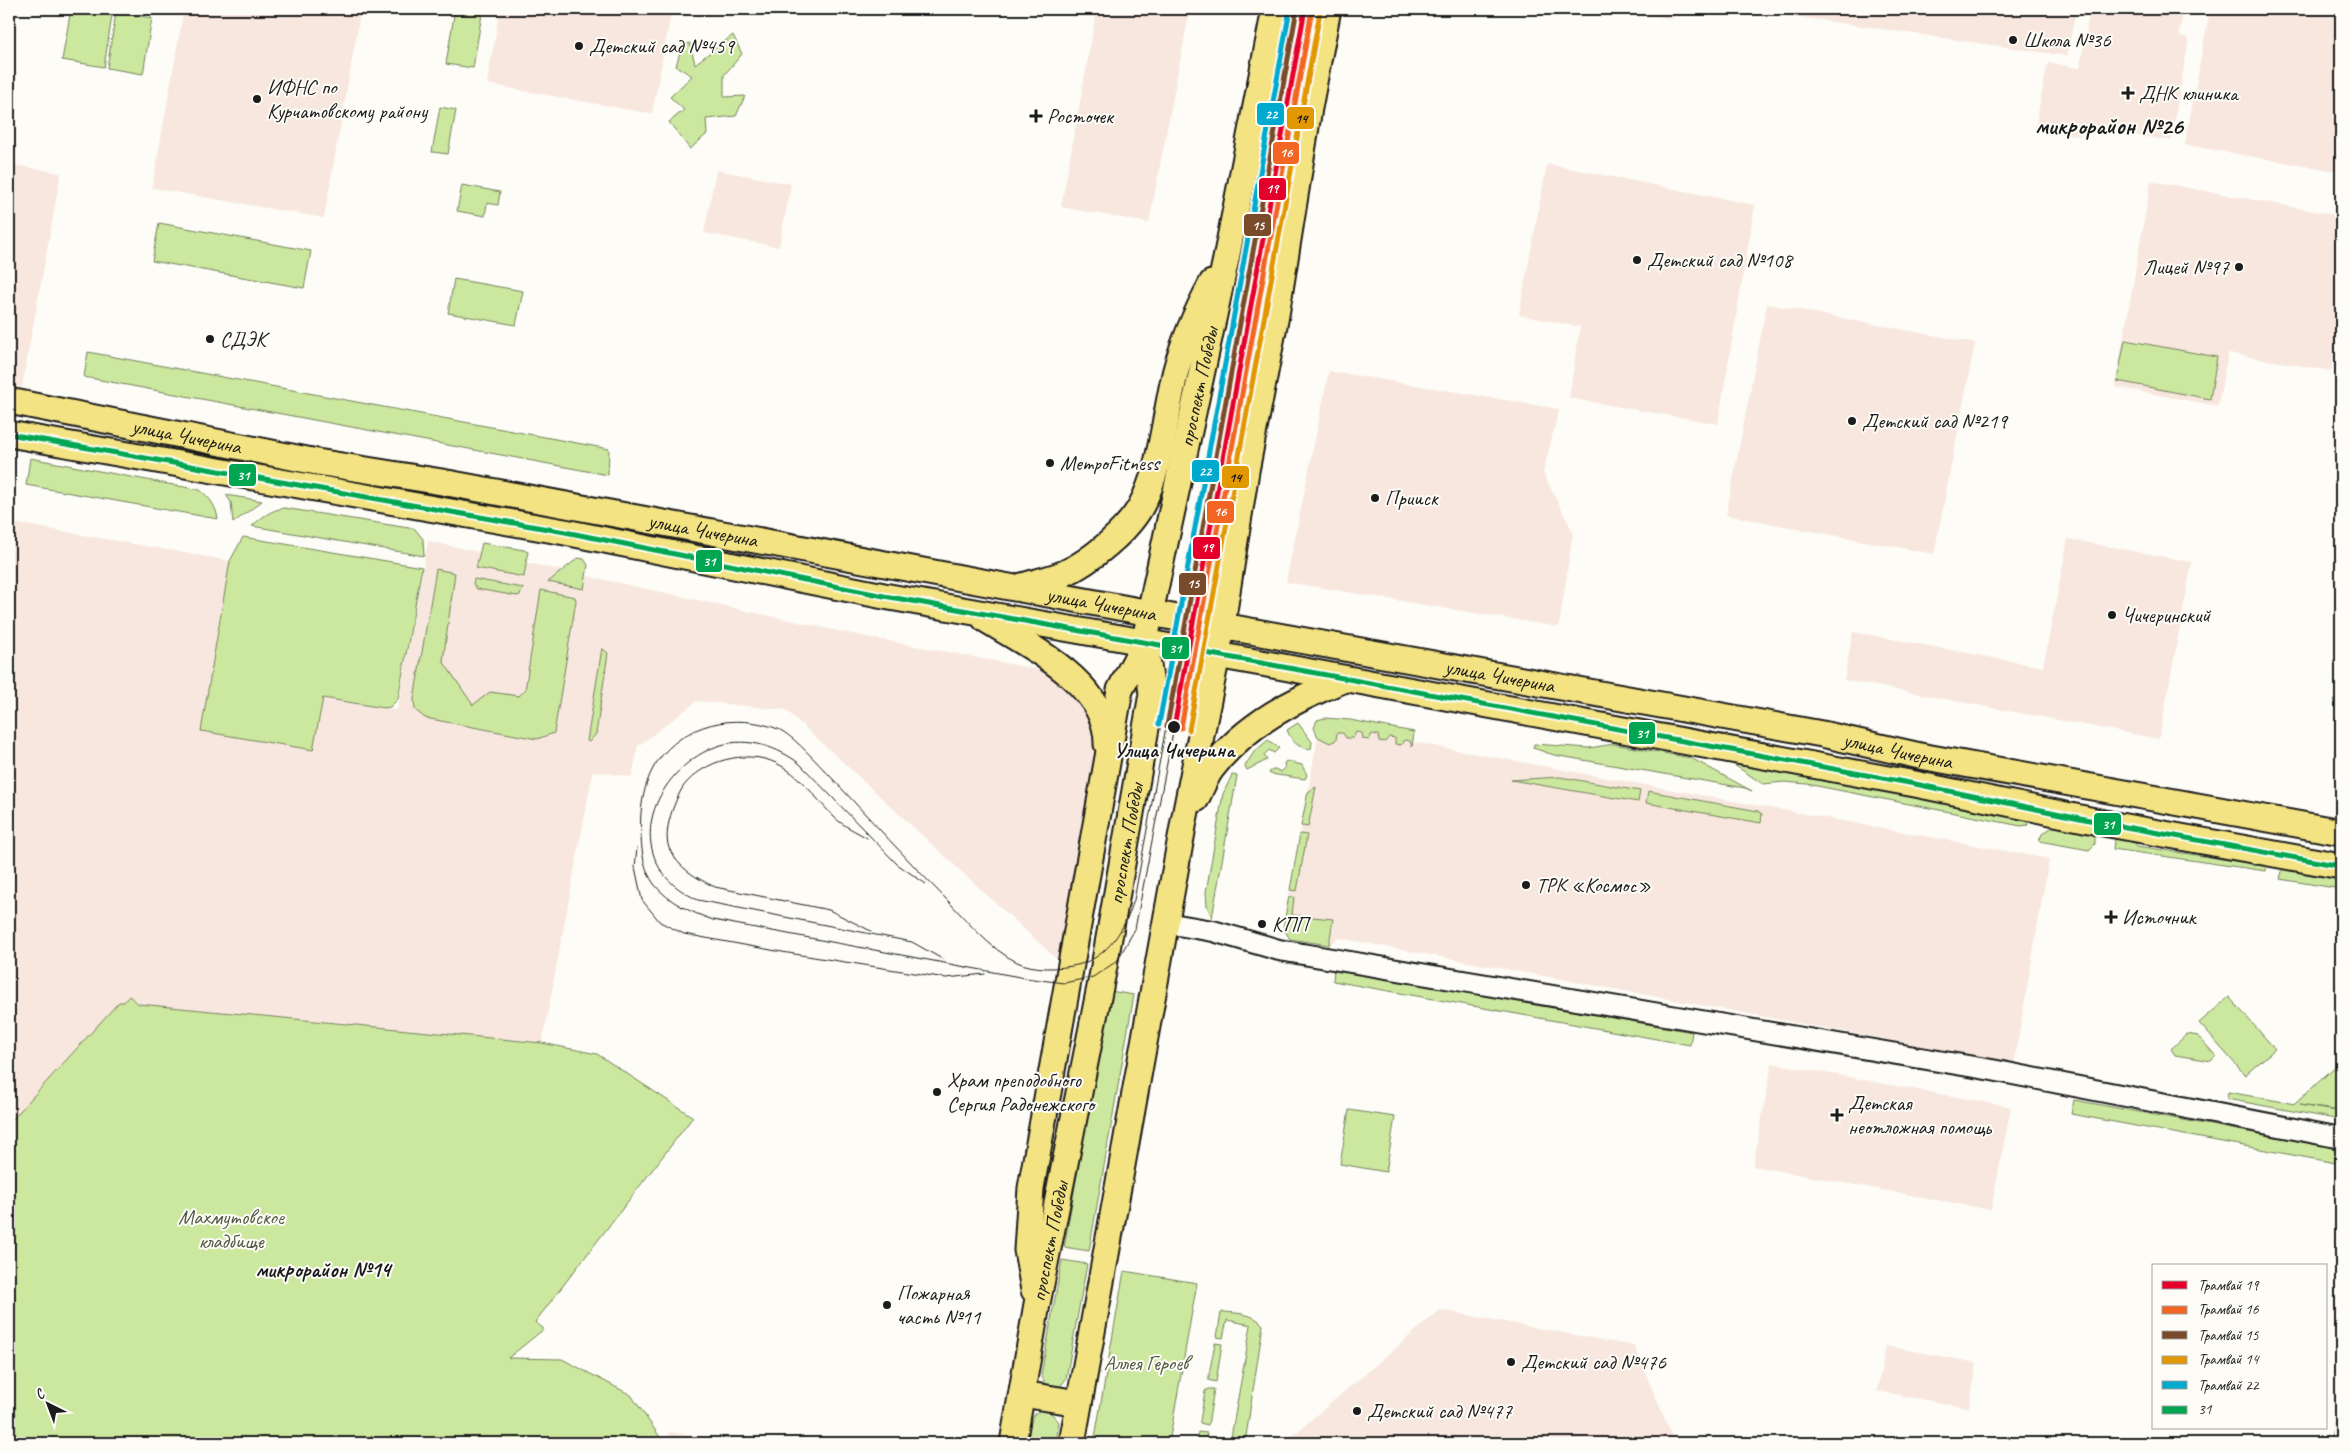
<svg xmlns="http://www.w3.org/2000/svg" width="2350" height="1452" font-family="Caveat,sans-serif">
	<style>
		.built { fill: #f8e7de }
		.green { fill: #cce79e; stroke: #74825d }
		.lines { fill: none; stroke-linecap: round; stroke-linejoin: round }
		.minor-casing { stroke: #1c1c1c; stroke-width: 24 }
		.major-casing { stroke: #1c1c1c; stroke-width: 29 }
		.minor { stroke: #fdfcf7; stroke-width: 20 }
		.major { stroke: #f4e382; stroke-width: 25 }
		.tram { stroke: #1c1c1c; stroke-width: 1 }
		.bus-1-casing { stroke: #fdfcf7; stroke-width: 9 }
		.bus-1 { stroke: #00a651; stroke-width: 5 }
		.tram-1-casing { stroke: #fdfcf7; stroke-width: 9 }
		.tram-2-casing { stroke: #fdfcf7; stroke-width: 9 }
		.tram-3-casing { stroke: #fdfcf7; stroke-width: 9 }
		.tram-4-casing { stroke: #fdfcf7; stroke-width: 9 }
		.tram-5-casing { stroke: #fdfcf7; stroke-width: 9 }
		.tram-1 { stroke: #e4002b; stroke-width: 5 }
		.tram-2 { stroke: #f26522; stroke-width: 5 }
		.tram-3 { stroke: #7a4b2a; stroke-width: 5 }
		.tram-4 { stroke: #e19803; stroke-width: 5 }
		.tram-5 { stroke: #00a9ce; stroke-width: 5 }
		.poi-dot { fill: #1c1c1c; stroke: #fdfcf7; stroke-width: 2 }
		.labels { text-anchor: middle; stroke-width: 4; stroke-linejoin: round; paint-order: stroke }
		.poi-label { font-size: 21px; fill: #1c1c1c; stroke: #fdfcf7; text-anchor: start }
		.street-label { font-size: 21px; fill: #1c1c1c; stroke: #fdfcf7 }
		.stop-label { font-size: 21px; font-weight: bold; fill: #1c1c1c; stroke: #fdfcf7 }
		.park-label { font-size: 21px; fill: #515943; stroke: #fdfcf7 }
		.neighbourhood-label { font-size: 22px; font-weight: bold; fill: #1c1c1c; stroke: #fdfcf7 }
		.quarter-label { font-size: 24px; font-weight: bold; fill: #1c1c1c; stroke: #fdfcf7 }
		.line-badge { stroke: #fdfcf7; stroke-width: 2 }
		.badge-label { font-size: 14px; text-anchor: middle; font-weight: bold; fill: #fff }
		.pale-badge-label { font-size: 14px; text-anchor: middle; font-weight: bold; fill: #111 }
	</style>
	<rect width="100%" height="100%" fill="#fdfcf7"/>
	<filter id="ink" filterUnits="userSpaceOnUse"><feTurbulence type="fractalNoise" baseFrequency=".02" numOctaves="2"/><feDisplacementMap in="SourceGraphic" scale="10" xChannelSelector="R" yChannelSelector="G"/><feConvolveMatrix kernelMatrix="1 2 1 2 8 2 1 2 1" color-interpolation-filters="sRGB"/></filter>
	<g filter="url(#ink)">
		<g class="built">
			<polygon points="184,9 361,9 324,218 152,188"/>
			<polygon points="500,9 672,9 652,114 487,84"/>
			<polygon points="1097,9 1190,9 1149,223 1061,207"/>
			<polygon points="1611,9 1675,9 1673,19"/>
			<polygon points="1742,9 1741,9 2076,9 2067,56"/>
			<polygon points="2090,9 2183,9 2179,36 2189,38 2171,141 2083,126 2080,136 2035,128 2048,63 2080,68"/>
			<polygon points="2210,9 2341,9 2341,172 2185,145"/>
			<polygon points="9,164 61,173 22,387 9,385"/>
			<polygon points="1547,164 1755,205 1718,424 1569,398 1580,327 1519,315"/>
			<polygon points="716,170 791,184 779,247 704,233"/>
			<polygon points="2151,181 2341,216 2341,317 2331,371 2228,353 2218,406 2115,387"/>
			<polygon points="1767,304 1975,343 1934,554 1726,515"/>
			<polygon points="1329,371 1559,409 1543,473 1573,532 1559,627 1286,582"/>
			<polygon points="9,522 230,561 201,731 313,750 323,698 397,710 428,541 857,635 1046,671 1054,676 1086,706 1099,737 1061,963 786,710 697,701 638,746 632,777 593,771 542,1043 119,1002 9,1123"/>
			<polygon points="2068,539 2192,562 2159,739 1844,680 1853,632 2043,667"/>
			<polygon points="1320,725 2049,859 2014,1063 1338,938 1329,945 1290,939 1283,928"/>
			<polygon points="1772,1063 2011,1107 1991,1210 1753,1166"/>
			<polygon points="1440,1310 1634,1346 1675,1443 1284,1443"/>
			<polygon points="1886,1346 1977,1363 1969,1408 1877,1391"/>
			<polygon points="669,1432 739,1443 667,1443"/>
		</g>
		<g class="green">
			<polygon points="71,9 136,9 136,13 113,9 104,67 62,60"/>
			<polygon points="455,9 482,14 473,68 446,64"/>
			<polygon points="116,12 152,18 143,74 107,68"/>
			<polygon points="733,35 742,54 724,75 724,97 745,96 736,116 706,119 707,134 690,149 669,122 684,110 670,97 692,76 676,66 682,45 690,43 695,64"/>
			<polygon points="440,107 456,110 448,154 432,152"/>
			<polygon points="462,185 500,192 498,205 487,203 485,216 457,211"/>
			<polygon points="159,223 311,251 304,288 152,261"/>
			<polygon points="454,279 523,291 516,325 448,313"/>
			<polygon points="2125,340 2217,357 2210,399 2117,381"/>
			<polygon points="88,352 609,449 608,475 84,377"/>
			<path d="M30,458l170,32c10,8 16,16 18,29l-192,-34z"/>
			<polygon points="226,495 262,501 233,523 231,502"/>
			<path d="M284,508l131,21 8,10 1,17 -172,-30c10,-9 19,-16 32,-18z"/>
			<polygon points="243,537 422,567 398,699 390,707 384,708 323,698 313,750 201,731 230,561"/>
			<polygon points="482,543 524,550 528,552 524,577 476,568"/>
			<polygon points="578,558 584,559 588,565 584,589 548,582"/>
			<polygon points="436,569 455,573 443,661 473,705 490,692 519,696 525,690 541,590 575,597 576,601 554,733 537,739 425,718 415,710 414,699"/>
			<polygon points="474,579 523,588 520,595 517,596 477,589 473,584"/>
			<polygon points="602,648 608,653 596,734 589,742 587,741"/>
			<polygon points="1325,718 1350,720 1414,732 1412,747 1410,741 1404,740 1401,745 1395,744 1395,738 1389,737 1385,742 1379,741 1378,735 1372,734 1369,740 1363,739 1362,733 1356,732 1353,738 1346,738 1343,733 1337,733 1336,740 1330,743 1318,737 1314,728 1317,720"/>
			<path d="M1298,723l14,19 -1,7c-13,-1 -19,-7 -24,-19z"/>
			<polygon points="1268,740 1279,748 1274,753 1269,750 1264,755 1267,760 1247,770 1245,766 1254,752"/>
			<polygon points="1534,744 1589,748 1614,744 1691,758 1752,791 1745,788 1554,755 1533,748"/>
			<polygon points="1719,755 2027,817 2028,825 2021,826 1807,784 1784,782 1763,784"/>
			<polygon points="1286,761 1302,765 1307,775 1305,779 1270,774 1269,772 1275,769 1281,772 1285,768 1284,763"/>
			<polygon points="1232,775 1237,776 1212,918 1207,906 1206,892 1223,794"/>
			<polygon points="1560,777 1640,791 1638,802 1511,780"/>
			<polygon points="1316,787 1308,827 1301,826 1308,792"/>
			<polygon points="1648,791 1758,811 1762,814 1761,823 1646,803"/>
			<polygon points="2057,824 2091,832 2095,837 2095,844 2089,850 2039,841 2042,834"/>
			<polygon points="1300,834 1307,835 1297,891 1290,890"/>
			<polygon points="2119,835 2132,837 2137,846 2255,864 2257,862 2267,864 2266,871 2113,849 2114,841"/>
			<polygon points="2284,864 2296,869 2296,872 2341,880 2341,889 2280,879"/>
			<polygon points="1289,896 1294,897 1292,915 1333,919 1329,945 1290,939 1283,928"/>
			<polygon points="1334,968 1692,1032 1690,1045 1333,981"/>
			<polygon points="1110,991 1134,995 1089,1251 1064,1247"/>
			<polygon points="129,996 139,1004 542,1043 597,1054 693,1117 535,1322 544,1329 508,1358 562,1359 631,1395 664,1443 9,1443 9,1123 119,1002 124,1002"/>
			<polygon points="2229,997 2275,1049 2245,1075 2199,1023"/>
			<polygon points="2187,1034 2198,1036 2216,1056 2211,1061 2175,1055 2171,1049"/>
			<polygon points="2341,1061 2341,1111 2299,1105 2341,1112 2341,1120 2227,1099 2228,1092 2295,1104"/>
			<polygon points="2074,1100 2341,1149 2341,1164 2071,1114"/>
			<polygon points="1349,1110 1395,1117 1386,1172 1340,1164"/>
			<polygon points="1062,1260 1087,1264 1066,1379 1059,1388 1047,1387 1041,1375"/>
			<polygon points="1124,1271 1197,1283 1169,1443 1094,1443"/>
			<path d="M1223,1312c13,1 31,1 40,13l-18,118h-15l21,-118 -24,-5 -4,18 -6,-1 4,-24z"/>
			<polygon points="1215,1343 1222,1344 1216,1382 1208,1380"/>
			<polygon points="2341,1386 2341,1441 2331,1440"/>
			<polygon points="1208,1389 1214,1389 1208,1425 1200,1423 1200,1421 1205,1391"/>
			<path d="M1041,1410l9,2 9,10 -3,21h-30c2,-12 2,-28 15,-33z"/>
			<polygon points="1198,1432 1207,1433 1205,1443 1196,1443"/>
		</g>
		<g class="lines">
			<g class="minor-casing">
				<polyline id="minor" points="1166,923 1213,931 1279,950 1992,1070 2341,1138"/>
			</g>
			<g class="major-casing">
				<g id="major">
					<path id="s1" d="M9,401l308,61 125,20 708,131 672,121 98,22 421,76"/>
					<polyline points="9,434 565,532 884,596 1267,664 1915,784 2109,824 2341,866"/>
					<path d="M1022,586c14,-4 29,-7 43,-13 25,-11 63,-43 76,-67 21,-39 24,-93 35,-136 8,-30 21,-59 36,-87"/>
					<path d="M985,619c45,28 123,65 122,125"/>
					<path d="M1196,799c5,-10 9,-22 16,-31 34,-44 83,-69 133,-89"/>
					<polyline points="1034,1290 1027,1250 1031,1188 1120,690 1145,642"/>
					<polyline points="1022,1394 1079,1403"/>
					<path id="s2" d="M1013,1443l24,-139 66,-332 49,-278 -7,-52 5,-29 76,-354 49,-250"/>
					<polyline points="1072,1443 1184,821 1217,655 1246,471 1276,315 1309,108 1328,9"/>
				</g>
			</g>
			<use href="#minor" class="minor"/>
			<use href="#major" class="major"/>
			<g class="tram">
				<path d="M1174,727l-39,202 -18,32 -24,16 -29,6 -39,-5 -312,-58c-22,-8 -44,-17 -59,-36 -10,-14 -12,-30 -13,-47 -2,-24 2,-55 16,-75 27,-39 78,-50 121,-33 15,6 40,35 52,47 39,42 78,85 119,126 20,21 41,47 68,60 17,8 42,7 60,3 31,-7 48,-37 57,-65l65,-352"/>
				<path d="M867,838c-11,-7 -24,-12 -33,-21 -18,-18 -34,-43 -58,-54 -30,-14 -73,-3 -93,24 -5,8 -8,16 -11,24 -4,12 -7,26 -3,37 9,20 27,30 46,39l114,23 42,21"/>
				<polyline points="637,848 635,867 642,900 660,922 684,934 782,952 946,978 985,974"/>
				<path d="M926,884l-29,-20 -97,-100c-22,-17 -52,-27 -79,-19 -50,15 -92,78 -59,127 9,13 22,21 36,28l214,42 32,18"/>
			</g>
			<g class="bus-1-casing">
				<polyline id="bus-1" points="9,434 565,532 884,596 1267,664 1915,784 2109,824 2341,866"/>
			</g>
			<use href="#bus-1" class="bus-1"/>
			<g class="tram-1-casing">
				<polyline id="tram-1" points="1174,727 1305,9"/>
			</g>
			<g class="tram-2-casing">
				<polyline id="tram-2" points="1181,728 1312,10"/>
			</g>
			<g class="tram-3-casing">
				<polyline id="tram-3" points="1167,726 1297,9"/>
			</g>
			<g class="tram-4-casing">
				<polyline id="tram-4" points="1189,730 1320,12"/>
			</g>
			<g class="tram-5-casing">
				<polyline id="tram-5" points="1159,724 1290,9"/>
			</g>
			<use href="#tram-1" class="tram-1"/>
			<use href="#tram-2" class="tram-2"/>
			<use href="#tram-3" class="tram-3"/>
			<use href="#tram-4" class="tram-4"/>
			<use href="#tram-5" class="tram-5"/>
		</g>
	</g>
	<g class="poi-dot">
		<circle cx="2013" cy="40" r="5"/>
		<circle cx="579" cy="46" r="5"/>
		<path d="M2125.5 85.5h5v5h5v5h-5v5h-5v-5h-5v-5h5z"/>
		<circle cx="257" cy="99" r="5"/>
		<path d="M1033.5 108.5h5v5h5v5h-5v5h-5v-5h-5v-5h5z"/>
		<circle cx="1637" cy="260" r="5"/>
		<circle cx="2239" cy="267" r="5"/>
		<circle cx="210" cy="339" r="5"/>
		<circle cx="1852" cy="421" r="5"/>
		<circle cx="1050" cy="463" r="5"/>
		<circle cx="1375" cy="498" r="5"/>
		<circle cx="2112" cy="615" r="5"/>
		<circle cx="1174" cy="727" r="7"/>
		<circle cx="1526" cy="885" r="5"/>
		<path d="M2108.5 909.5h5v5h5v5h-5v5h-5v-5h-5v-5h5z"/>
		<circle cx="1262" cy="924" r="5"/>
		<circle cx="937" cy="1092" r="5"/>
		<path d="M1834.5 1107.5h5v5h5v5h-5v5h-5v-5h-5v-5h5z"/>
		<circle cx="887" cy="1305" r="5"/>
		<circle cx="1511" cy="1362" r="5"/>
		<circle cx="1357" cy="1411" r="5"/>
	</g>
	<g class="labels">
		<g class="poi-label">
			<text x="2023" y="47">Школа №36</text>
			<text x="589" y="53">Детский сад №459</text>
			<text x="267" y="94">ИФНС по<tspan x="267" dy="24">Курчатовскому району</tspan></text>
			<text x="2139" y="100">ДНК клиника</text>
			<text x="1047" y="123">Росточек</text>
			<text x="1647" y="267">Детский сад №108</text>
			<text x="2229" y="274" text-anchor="end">Лицей №97</text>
			<text x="220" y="346">СДЭК</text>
			<text x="1862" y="428">Детский сад №219</text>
			<text x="1060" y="470">МетроFitness</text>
			<text x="1385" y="505">Прииск</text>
			<text x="2122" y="622">Чичеринский</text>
			<text x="1536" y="892">ТРК «Космос»</text>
			<text x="2122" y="924">Источник</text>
			<text x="1272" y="931">КПП</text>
			<text x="947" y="1087">Храм преподобного<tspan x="947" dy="24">Сергия Радонежского</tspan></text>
			<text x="1848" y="1110">Детская<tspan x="1848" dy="24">неотложная помощь</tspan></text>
			<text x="897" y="1300">Пожарная<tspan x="897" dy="24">часть №11</tspan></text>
			<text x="1521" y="1369">Детский сад №476</text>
			<text x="1367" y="1418">Детский сад №477</text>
		</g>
		<g class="street-label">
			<text dy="7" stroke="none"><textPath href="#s2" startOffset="1075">проспект Победы</textPath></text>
			<text dy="7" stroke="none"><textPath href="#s1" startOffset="181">улица Чичерина</textPath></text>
			<text dy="7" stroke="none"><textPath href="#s1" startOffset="706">улица Чичерина</textPath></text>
			<text dy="7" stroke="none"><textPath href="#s1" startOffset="1111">улица Чичерина</textPath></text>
			<text dy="7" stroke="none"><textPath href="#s1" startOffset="1516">улица Чичерина</textPath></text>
			<text dy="7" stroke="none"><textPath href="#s1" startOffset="1921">улица Чичерина</textPath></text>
			<text dy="7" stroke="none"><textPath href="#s2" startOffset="610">проспект Победы</textPath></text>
			<text dy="7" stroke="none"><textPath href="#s2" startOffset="205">проспект Победы</textPath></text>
		</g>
		<g class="stop-label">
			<text x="1174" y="757">Улица Чичерина</text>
		</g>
		<g class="park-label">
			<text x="231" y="1224">Махмутовское<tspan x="231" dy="24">кладбище</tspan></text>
			<text x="1146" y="1370">Аллея Героев</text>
		</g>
		<g class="neighbourhood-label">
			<text x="323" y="1277">микрорайон №14</text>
		</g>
		<g class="quarter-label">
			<text x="2109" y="134">микрорайон №26</text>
		</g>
	</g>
	<g class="line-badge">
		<rect x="1256" y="102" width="29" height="24" rx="5" fill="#00a9ce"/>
		<rect x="1286" y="106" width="29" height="24" rx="5" fill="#e19803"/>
		<rect x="1272" y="141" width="28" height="24" rx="5" fill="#f26522"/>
		<rect x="1258" y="177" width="29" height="24" rx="5" fill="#e4002b"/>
		<rect x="1243" y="213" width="29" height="24" rx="5" fill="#7a4b2a"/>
		<rect x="1191" y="459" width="29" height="24" rx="5" fill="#00a9ce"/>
		<rect x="228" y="463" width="29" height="24" rx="5" fill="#00a651"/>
		<rect x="1221" y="465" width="29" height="24" rx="5" fill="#e19803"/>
		<rect x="1206" y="500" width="29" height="24" rx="5" fill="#f26522"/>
		<rect x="1192" y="536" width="29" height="24" rx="5" fill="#e4002b"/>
		<rect x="695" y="549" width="28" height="24" rx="5" fill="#00a651"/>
		<rect x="1178" y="572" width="29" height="24" rx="5" fill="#7a4b2a"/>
		<rect x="1161" y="636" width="29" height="24" rx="5" fill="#00a651"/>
		<rect x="1628" y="721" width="28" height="24" rx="5" fill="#00a651"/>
		<rect x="2093" y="812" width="29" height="24" rx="5" fill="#00a651"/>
	</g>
	<g class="badge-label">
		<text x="1271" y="119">22</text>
		<text x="1286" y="157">16</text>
		<text x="1272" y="193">19</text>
		<text x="1258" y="230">15</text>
		<text x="1205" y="476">22</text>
		<text x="243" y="480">31</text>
		<text x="1220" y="516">16</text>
		<text x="1207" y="552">19</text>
		<text x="709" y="566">31</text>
		<text x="1193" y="588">15</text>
		<text x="1175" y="653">31</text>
		<text x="1642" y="738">31</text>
		<text x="2108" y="829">31</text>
	</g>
	<g class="pale-badge-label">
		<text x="1301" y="123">14</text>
		<text x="1235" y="482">14</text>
	</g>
	<rect width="2350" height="1452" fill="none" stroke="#fdfcf7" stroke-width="30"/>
	<rect x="15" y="15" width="2320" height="1422" fill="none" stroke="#1c1c1c" stroke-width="2" filter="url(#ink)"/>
	<rect x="2152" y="1264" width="175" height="165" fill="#fdfcf7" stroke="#a3a29f"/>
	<rect x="2162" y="1281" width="25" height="8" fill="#e4002b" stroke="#a3a29f"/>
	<text x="2198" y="1290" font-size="15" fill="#1c1c1c">Трамвай 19</text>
	<rect x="2162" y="1306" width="25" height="8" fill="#f26522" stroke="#a3a29f"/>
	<text x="2198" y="1314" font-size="15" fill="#1c1c1c">Трамвай 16</text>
	<rect x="2162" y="1331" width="25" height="8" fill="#7a4b2a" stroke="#a3a29f"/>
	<text x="2198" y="1340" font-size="15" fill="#1c1c1c">Трамвай 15</text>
	<rect x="2162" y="1356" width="25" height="8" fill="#e19803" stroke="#a3a29f"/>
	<text x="2198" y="1364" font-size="15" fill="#1c1c1c">Трамвай 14</text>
	<rect x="2162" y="1381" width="25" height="8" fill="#00a9ce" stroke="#a3a29f"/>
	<text x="2198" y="1390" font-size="15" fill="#1c1c1c">Трамвай 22</text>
	<rect x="2162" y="1406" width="25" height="8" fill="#00a651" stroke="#a3a29f"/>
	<text x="2198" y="1414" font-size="15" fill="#1c1c1c">31</text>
	<g transform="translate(48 1404) rotate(318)" stroke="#fdfcf7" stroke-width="4" paint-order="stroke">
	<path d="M0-4L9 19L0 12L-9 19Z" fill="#1c1c1c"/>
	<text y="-8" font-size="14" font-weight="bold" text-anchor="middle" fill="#1c1c1c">С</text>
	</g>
</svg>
